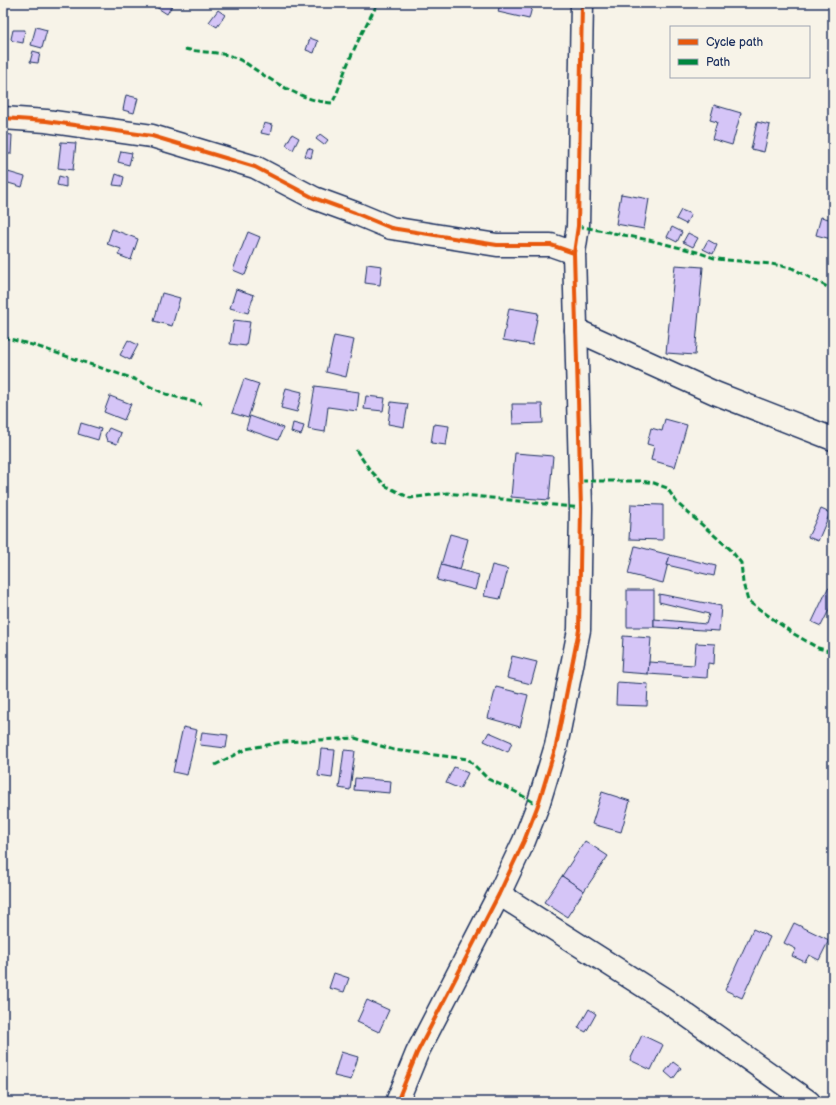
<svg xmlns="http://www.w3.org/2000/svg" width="836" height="1105" font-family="'Balsamiq Sans',sans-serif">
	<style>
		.building { fill: #d5c5f7; stroke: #1b2f5e }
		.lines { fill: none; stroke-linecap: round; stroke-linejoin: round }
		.minor-casing { stroke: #1b2f5e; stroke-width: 25 }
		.minor { stroke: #f7f3e8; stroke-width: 22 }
		.quiet { stroke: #00873e; stroke-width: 3; stroke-dasharray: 6 3; stroke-linecap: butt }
		.cycleway-casing { stroke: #f7f3e8; stroke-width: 6 }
		.cycleway { stroke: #e8590c; stroke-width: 4 }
	</style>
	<rect width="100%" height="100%" fill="#f7f3e8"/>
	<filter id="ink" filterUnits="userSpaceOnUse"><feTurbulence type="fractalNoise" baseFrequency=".025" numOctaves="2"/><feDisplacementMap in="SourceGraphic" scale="8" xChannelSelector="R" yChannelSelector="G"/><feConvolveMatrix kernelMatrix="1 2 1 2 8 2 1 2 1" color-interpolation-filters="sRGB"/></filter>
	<g filter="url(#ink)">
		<g class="building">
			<polygon points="159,3 171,3 173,4 167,14 156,7"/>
			<polygon points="500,3 533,3 529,19 498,12"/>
			<polygon points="218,10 225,15 217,27 209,22"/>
			<polygon points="36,27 47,30 42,48 31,45"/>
			<polygon points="13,30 25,30 23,43 13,41 11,39"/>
			<polygon points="310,38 318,41 314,53 306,50"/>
			<polygon points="33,51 40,53 38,63 30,62"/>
			<polygon points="126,95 138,98 134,113 123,110"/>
			<polygon points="714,105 741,113 732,145 712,139 717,122 710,120"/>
			<polygon points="757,122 770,125 764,152 751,149"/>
			<polygon points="264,123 272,125 270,135 261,133"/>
			<polygon points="3,134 12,135 11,154 3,154"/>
			<polygon points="292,134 299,138 293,150 286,145"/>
			<polygon points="320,134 328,140 324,145 316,139"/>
			<polygon points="61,142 76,143 73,170 58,168"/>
			<polygon points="308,148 313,150 311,158 305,156"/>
			<polygon points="121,151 132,153 129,165 118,162"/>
			<polygon points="8,172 25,177 22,187 5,182"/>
			<polygon points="116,174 124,177 122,186 113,185"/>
			<polygon points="59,176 66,178 66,187 57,185"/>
			<polygon points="621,194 649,199 644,229 616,224"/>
			<polygon points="681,210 691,214 686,224 676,219"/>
			<polygon points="821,217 833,220 831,239 816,235"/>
			<polygon points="672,227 682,232 677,242 667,237"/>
			<polygon points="112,229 138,239 131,260 118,255 121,249 107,244"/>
			<polygon points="248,232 260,237 245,275 233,270"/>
			<polygon points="688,233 698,238 693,247 683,242"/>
			<polygon points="708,240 717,245 713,254 703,249"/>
			<polygon points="367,264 382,266 380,285 365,283"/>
			<polygon points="675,265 703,267 695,355 666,353"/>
			<polygon points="236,289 254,295 248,313 230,308"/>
			<polygon points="162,293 180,298 172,326 154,321"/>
			<polygon points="509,308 538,313 532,345 503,340"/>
			<polygon points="234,320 250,322 246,346 230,344"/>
			<polygon points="334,336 354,340 346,377 326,372"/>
			<polygon points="128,340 138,345 130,360 120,355"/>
			<polygon points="244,379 259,384 248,418 232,413"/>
			<polygon points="315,386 359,392 357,411 328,407 325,432 308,429"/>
			<polygon points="286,388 302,392 297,412 281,408"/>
			<polygon points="110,396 131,404 124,420 104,412"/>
			<polygon points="366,396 385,398 383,411 364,409"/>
			<polygon points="391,402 408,404 404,427 388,424"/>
			<polygon points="512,404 542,404 543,423 513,424"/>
			<polygon points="250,416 283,428 278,440 246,429"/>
			<polygon points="665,419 687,425 675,467 651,460 654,446 647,444 651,428 662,431"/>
			<polygon points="81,423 101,429 98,440 78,434"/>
			<polygon points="293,423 304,426 301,435 291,432"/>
			<polygon points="434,424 449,426 446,445 431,443"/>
			<polygon points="109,428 121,433 117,444 107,441 105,435"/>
			<polygon points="515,453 553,456 549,500 511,497"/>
			<polygon points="631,504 663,505 663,540 629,539"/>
			<polygon points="821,509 830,513 818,541 808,537"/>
			<polygon points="450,534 468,539 460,570 441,565"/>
			<polygon points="635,546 670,555 663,583 628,574"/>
			<polygon points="670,555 716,566 714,576 667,565"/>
			<polygon points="441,565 479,575 475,590 437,580"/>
			<polygon points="492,565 508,569 500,599 484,596"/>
			<polygon points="828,588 833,591 833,602 821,626 812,622"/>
			<rect x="627" y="590" width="27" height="37"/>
			<polygon points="659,594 721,606 719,631 654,627 654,619 706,624 709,614 659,602"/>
			<polygon points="623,636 651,638 648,674 621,672"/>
			<polygon points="696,643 715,644 714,664 708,663 707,678 648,674 649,662 694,665"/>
			<polygon points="512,656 537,662 531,684 507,678"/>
			<polygon points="617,682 648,684 647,706 616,705"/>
			<polygon points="496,687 528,695 520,727 488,718"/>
			<polygon points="183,727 197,730 187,775 173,772"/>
			<polygon points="202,732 228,735 226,748 200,745"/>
			<polygon points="489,732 512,742 508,752 484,741"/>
			<polygon points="321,749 335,750 332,778 318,776"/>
			<polygon points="344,750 355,751 350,790 339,788"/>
			<polygon points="454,767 468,773 460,789 446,783"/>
			<polygon points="355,778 391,781 390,793 354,790"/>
			<polygon points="602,792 630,801 621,832 592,824"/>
			<polygon points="585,841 608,856 584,891 562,876"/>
			<polygon points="562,876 584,891 567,917 544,902"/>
			<polygon points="794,923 829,940 819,960 809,955 805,962 792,956 796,949 784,943"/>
			<polygon points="753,929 770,937 742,998 725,990"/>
			<polygon points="334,973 349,978 344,992 329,988"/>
			<polygon points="367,1000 389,1010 379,1032 357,1022"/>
			<polygon points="589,1009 596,1014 586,1032 578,1028"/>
			<polygon points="642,1035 663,1045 651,1070 630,1060"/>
			<polygon points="341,1052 358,1057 351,1080 334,1076"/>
			<polygon points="673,1062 681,1068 673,1079 665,1072"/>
		</g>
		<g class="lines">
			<g class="minor-casing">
				<g id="minor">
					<polyline points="3,118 46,121 152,136 255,167 314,198 355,213 391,228 497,245 551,245 574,253"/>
					<polyline points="576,330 715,393 833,439"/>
					<polyline points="499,894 664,999 809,1102"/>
					<polyline points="397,1102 417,1053 499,894 524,841 538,805 556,746 579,630 581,508 574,253 578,226 582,3"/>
				</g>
			</g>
			<use href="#minor" class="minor"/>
			<g class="quiet">
				<path d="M185,49c17,4 34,2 51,9 10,4 19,12 29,18 21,13 42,25 67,27 7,-12 9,-23 14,-35 9,-22 20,-44 32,-65"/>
				<polyline points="578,226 649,240 697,252 717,259 771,264 792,268 833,290"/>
				<polyline points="3,337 36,346 134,379 166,394 201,404"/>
				<polyline points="356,450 370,470 386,486 410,498 447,493 581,508"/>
				<polyline points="581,481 641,481 654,483 667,488 678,504 730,549 741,563 743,583 748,601 794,634 818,648 833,652"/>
				<polyline points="215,765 246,749 282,742 355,738 394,750 468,759 488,779 516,792 538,805"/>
			</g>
			<g class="cycleway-casing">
				<g id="cycleway">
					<polyline points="3,118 46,121 152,136 255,167 314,198 355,213 391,228 497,245 551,245 574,253"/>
					<polyline points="397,1102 417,1053 499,894 524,841 538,805 556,746 579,630 581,508 574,253 578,226 582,3"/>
				</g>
			</g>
			<use href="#cycleway" class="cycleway"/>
		</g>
	</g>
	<rect width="836" height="1105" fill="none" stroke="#f7f3e8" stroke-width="16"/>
	<rect x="8" y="8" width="820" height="1089" fill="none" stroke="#1b2f5e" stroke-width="1.5" filter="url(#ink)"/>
	<rect x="670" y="26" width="140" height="52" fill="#f7f3e8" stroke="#9fa5b1"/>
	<rect x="678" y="39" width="20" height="6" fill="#e8590c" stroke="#9fa5b1"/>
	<text x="706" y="46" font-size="12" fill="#1b2f5e">Cycle path</text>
	<rect x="678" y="59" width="20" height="6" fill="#00873e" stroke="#9fa5b1"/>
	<text x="706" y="66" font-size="12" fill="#1b2f5e">Path</text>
</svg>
